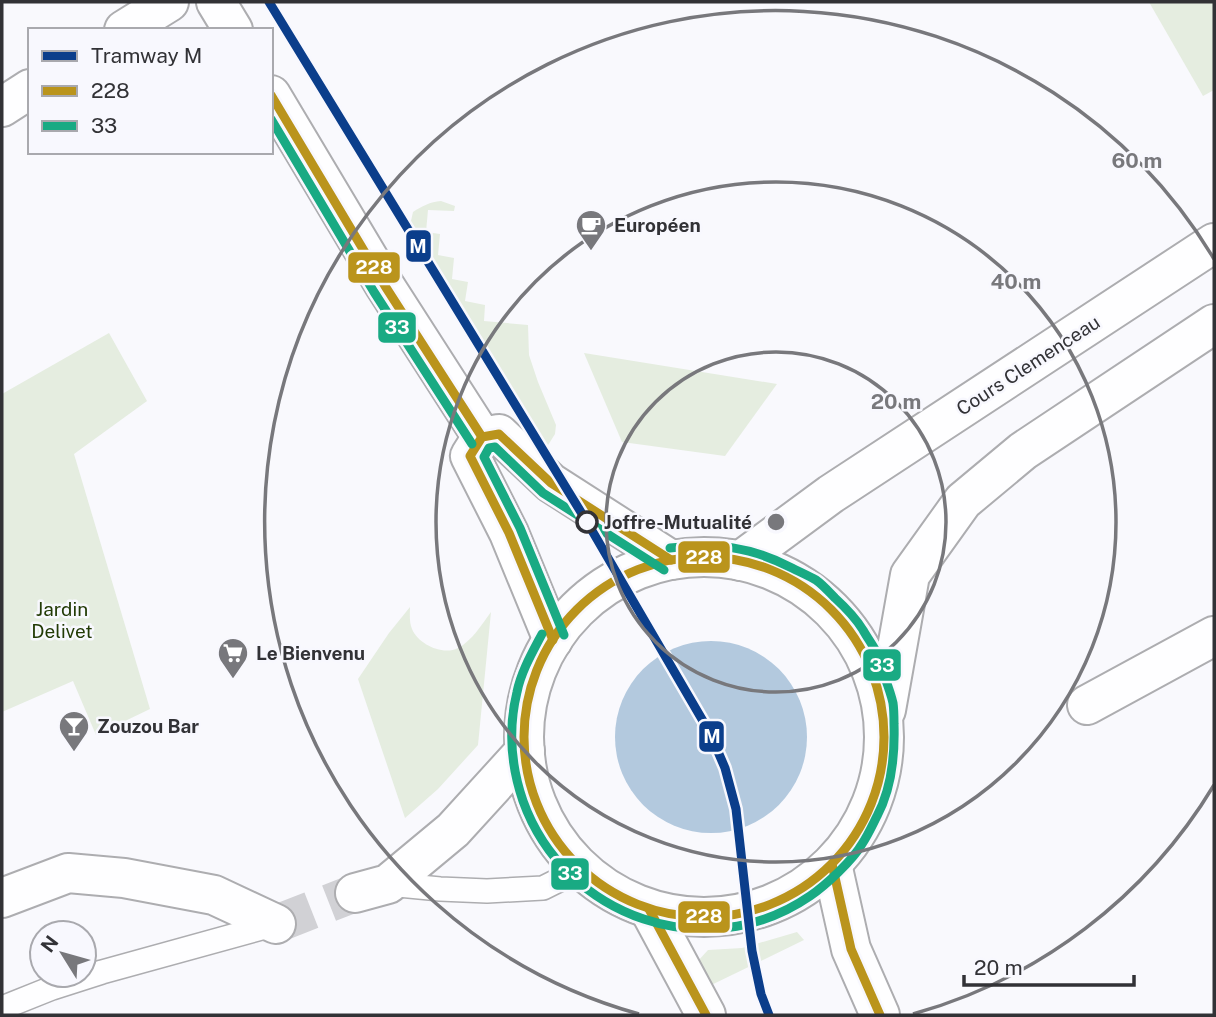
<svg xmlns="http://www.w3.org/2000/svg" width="1216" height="1017" font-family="'Public Sans',sans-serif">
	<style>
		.green { fill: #e5ede0 }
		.water { fill: #b3c9de }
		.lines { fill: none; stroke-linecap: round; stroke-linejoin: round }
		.street-tunnel { stroke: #d1d1d5; stroke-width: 38; stroke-dasharray: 38 19; stroke-linecap: butt }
		.lane-casing { stroke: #adadb0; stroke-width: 26 }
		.street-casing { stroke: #adadb0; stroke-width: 42 }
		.secondary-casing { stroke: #adadb0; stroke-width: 42 }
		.lane { stroke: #fefeff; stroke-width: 23 }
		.street { stroke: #fefeff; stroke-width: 38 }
		.secondary { stroke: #fefeff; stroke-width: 38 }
		.bus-1-casing { stroke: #f8f8fe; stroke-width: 14 }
		.bus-2-casing { stroke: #f8f8fe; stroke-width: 14 }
		.bus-1 { stroke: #ba941c; stroke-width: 9 }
		.bus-2 { stroke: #19aa83; stroke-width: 9 }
		.tram-1-casing { stroke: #f8f8fe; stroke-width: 14 }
		.tram-1 { stroke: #0b3e8b; stroke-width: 9 }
		.ring { fill: none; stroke: #78787c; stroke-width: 3.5 }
		.stop-dot { fill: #f8f8fe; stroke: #323236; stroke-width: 3.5 }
		.labels { text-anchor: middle; stroke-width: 5; stroke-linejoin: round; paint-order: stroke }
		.poi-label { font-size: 19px; font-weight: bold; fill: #323236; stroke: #f8f8fe; text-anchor: start }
		.street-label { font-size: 19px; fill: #323236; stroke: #f8f8fe }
		.stop-label { font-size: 19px; font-weight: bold; fill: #323236; stroke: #f8f8fe; text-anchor: start }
		.park-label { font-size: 19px; fill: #233b06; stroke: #f8f8fe }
		.centre { fill: #78787c; stroke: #f8f8fe; stroke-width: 3.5 }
		.ring-label { font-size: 21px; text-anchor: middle; font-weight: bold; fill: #78787c; stroke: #f8f8fe; stroke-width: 5; stroke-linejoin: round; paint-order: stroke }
		.line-badge { stroke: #f8f8fe; stroke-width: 2.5 }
		.badge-label { font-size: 19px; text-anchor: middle; font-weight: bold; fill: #fff }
	</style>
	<rect width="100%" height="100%" fill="#f9f9fd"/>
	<g class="green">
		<polygon points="1149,2 1214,2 1214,90 1203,96"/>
		<path d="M441,201l14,5 -1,5 -26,-1 -2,22 14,2 -2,21 16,3 -2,21 16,3 -3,19 20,4 -1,16 44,4 1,30 9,27 18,43 -1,9 -10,16 -19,-17 -13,-20 7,-10 -114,-160 7,-31c9,-6 17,-10 28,-11z"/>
		<polygon points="109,333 147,401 74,454 150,709 96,735 73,681 2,712 2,394"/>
		<polygon points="584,353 777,384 725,456 622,442"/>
		<path d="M410,607c0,7 -1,15 2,22 6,15 31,27 46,19 14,-7 24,-24 33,-36l-13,133 -40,44 -33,29 -47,-139 31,-46z"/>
		<polygon points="797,932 804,940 703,989 697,962 708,950 742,948"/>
	</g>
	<circle class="water" cx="711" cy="737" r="96"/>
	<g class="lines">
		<polyline class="street-tunnel" points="276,924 355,893"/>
		<g class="lane-casing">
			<g id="lane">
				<polyline points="388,884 440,889 487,891 543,888 581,869"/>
				<polyline points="2,1008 52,988 102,972 276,924"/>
			</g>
		</g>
		<g class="street-casing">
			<g id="street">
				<polyline points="124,30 169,2"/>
				<polyline points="2,107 30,89"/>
				<polyline points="1087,705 1214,636"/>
				<polyline points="355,893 388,884 453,830 525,751"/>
				<polyline points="2,898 68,873 124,878 214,895 276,924"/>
			</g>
		</g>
		<g class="secondary-casing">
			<g id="secondary">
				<polyline points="216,2 233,30"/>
				<polyline points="271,95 385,286 482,437"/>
				<circle cx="704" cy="737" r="180"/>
				<polyline points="740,561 831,494 1214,243"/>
				<polyline points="553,640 509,533 470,456 482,437 499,434 551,483 671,560"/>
				<polyline points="886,710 910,575 963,501 1023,451 1214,324"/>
				<polyline points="832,864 851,949 880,1015"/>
				<polyline points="649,909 706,1015"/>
			</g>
		</g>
		<use href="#lane" class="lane"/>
		<use href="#street" class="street"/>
		<use href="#secondary" class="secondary"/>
		<g class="bus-1-casing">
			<g id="bus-1">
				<polyline points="271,95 385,286 482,437"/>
				<circle cx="704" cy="737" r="180"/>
				<polyline points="553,640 509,533 470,456 482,437 499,434 551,483 671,560"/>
				<polyline points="832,864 851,949 880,1015"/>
				<polyline points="649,909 706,1015"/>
			</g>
		</g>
		<g class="bus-2-casing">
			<g id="bus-2">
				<polyline points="271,119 374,292 472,444"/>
				<path d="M542,634c-10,19 -21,38 -25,58 -9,37 -6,74 6,109 42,117 184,166 287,95 15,-10 43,-36 52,-52 6,-9 10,-18 15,-28 15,-28 18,-60 17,-92 0,-7 0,-14 -1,-21 -2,-9 -5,-17 -8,-25 -2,-7 -3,-14 -6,-21 -4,-9 -11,-18 -16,-27 -8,-13 -17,-22 -28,-32 -6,-6 -12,-13 -19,-18 -7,-4 -16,-8 -24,-12 -43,-22 -74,-25 -122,-20"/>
				<polyline points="564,635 520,528 484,457 489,448 495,447 543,493 664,570"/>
			</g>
		</g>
		<use href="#bus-1" class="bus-1"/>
		<use href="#bus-2" class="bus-2"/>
		<g class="tram-1-casing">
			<polyline id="tram-1" points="269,2 587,522 710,733 725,768 736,809 752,951 761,994 769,1015"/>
		</g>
		<use href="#tram-1" class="tram-1"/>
	</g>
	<g class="ring">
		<circle cx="776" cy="522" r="170"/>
		<circle cx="776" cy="522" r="340"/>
		<path d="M1214 785A511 511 0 0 1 913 1014M639 1014A511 511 0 1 1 1214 259"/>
	</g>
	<defs>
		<g id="cafe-pin" transform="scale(1.575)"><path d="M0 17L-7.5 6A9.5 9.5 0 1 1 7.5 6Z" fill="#78787c" stroke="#f8f8fe"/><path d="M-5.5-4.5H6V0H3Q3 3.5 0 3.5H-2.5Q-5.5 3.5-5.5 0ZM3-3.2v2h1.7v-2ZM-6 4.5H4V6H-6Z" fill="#fff"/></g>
		<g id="supermarket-pin" transform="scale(1.575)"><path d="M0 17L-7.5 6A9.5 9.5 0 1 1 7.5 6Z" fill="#78787c" stroke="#f8f8fe"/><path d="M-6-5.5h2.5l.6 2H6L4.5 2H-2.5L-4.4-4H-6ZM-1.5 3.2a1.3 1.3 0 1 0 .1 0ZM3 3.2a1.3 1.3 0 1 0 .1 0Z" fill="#fff"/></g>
		<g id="bar-pin" transform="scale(1.575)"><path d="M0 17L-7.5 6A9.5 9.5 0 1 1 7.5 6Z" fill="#78787c" stroke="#f8f8fe"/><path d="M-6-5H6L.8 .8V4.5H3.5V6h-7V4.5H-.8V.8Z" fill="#fff"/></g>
	</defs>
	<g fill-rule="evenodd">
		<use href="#cafe-pin" x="591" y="225"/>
		<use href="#supermarket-pin" x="233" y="653"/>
		<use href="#bar-pin" x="74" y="726"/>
	</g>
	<circle class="stop-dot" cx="587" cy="522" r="10"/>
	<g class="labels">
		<g class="poi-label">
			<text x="614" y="232">Européen</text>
			<text x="256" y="660">Le Bienvenu</text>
			<text x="97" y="733">Zouzou Bar</text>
		</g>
		<g class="street-label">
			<text transform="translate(1028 365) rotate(-33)" y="7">Cours Clemenceau</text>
		</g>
		<g class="stop-label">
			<text x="604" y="529">Joffre-Mutualité</text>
		</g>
		<g class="park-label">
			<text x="62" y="616">Jardin<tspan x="62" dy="22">Delivet</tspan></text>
		</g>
	</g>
	<circle cx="776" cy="522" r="10" class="centre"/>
	<g class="ring-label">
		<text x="1137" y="168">60 m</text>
		<text x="1016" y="289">40 m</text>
		<text x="896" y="409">20 m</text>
	</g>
	<g class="line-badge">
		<rect x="405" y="229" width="27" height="34" rx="7" fill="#0b3e8b"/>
		<rect x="347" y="251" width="54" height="33" rx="7" fill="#ba941c"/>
		<rect x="377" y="311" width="40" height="33" rx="7" fill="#19aa83"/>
		<rect x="677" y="540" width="54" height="34" rx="7" fill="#ba941c"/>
		<rect x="862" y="648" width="40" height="34" rx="7" fill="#19aa83"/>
		<rect x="698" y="720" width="27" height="33" rx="7" fill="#0b3e8b"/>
		<rect x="550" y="857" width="40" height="34" rx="7" fill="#19aa83"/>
		<rect x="677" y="900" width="54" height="34" rx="7" fill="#ba941c"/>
	</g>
	<g class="badge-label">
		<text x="418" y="253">M</text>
		<text x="374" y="274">228</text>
		<text x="397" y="334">33</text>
		<text x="704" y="564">228</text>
		<text x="882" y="672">33</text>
		<text x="712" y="743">M</text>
		<text x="570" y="880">33</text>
		<text x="704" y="923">228</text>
	</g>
	<rect width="1216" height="1017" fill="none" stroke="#323236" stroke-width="7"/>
	<rect x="28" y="28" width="245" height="126" fill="#f8f8fe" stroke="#a9a9ae" stroke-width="2"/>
	<rect x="42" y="51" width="35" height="10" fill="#0b3e8b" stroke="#a9a9ae" stroke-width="2"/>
	<text x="91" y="63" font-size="21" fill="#323236">Tramway M</text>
	<rect x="42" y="86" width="35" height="10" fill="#ba941c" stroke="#a9a9ae" stroke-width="2"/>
	<text x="91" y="98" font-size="21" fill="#323236">228</text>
	<rect x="42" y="121" width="35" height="10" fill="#19aa83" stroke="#a9a9ae" stroke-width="2"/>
	<text x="91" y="133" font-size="21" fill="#323236">33</text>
	<g transform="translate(63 954) rotate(307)"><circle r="33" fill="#f8f8fe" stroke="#a9a9ae" stroke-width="2"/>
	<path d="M0-5L12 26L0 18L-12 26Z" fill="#78787c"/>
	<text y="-10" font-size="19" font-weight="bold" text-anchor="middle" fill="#323236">N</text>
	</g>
	<path d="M964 975v10h170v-10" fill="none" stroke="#323236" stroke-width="3.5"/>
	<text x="974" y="975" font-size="21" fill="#323236" stroke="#f8f8fe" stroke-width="5" paint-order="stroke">20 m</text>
</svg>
